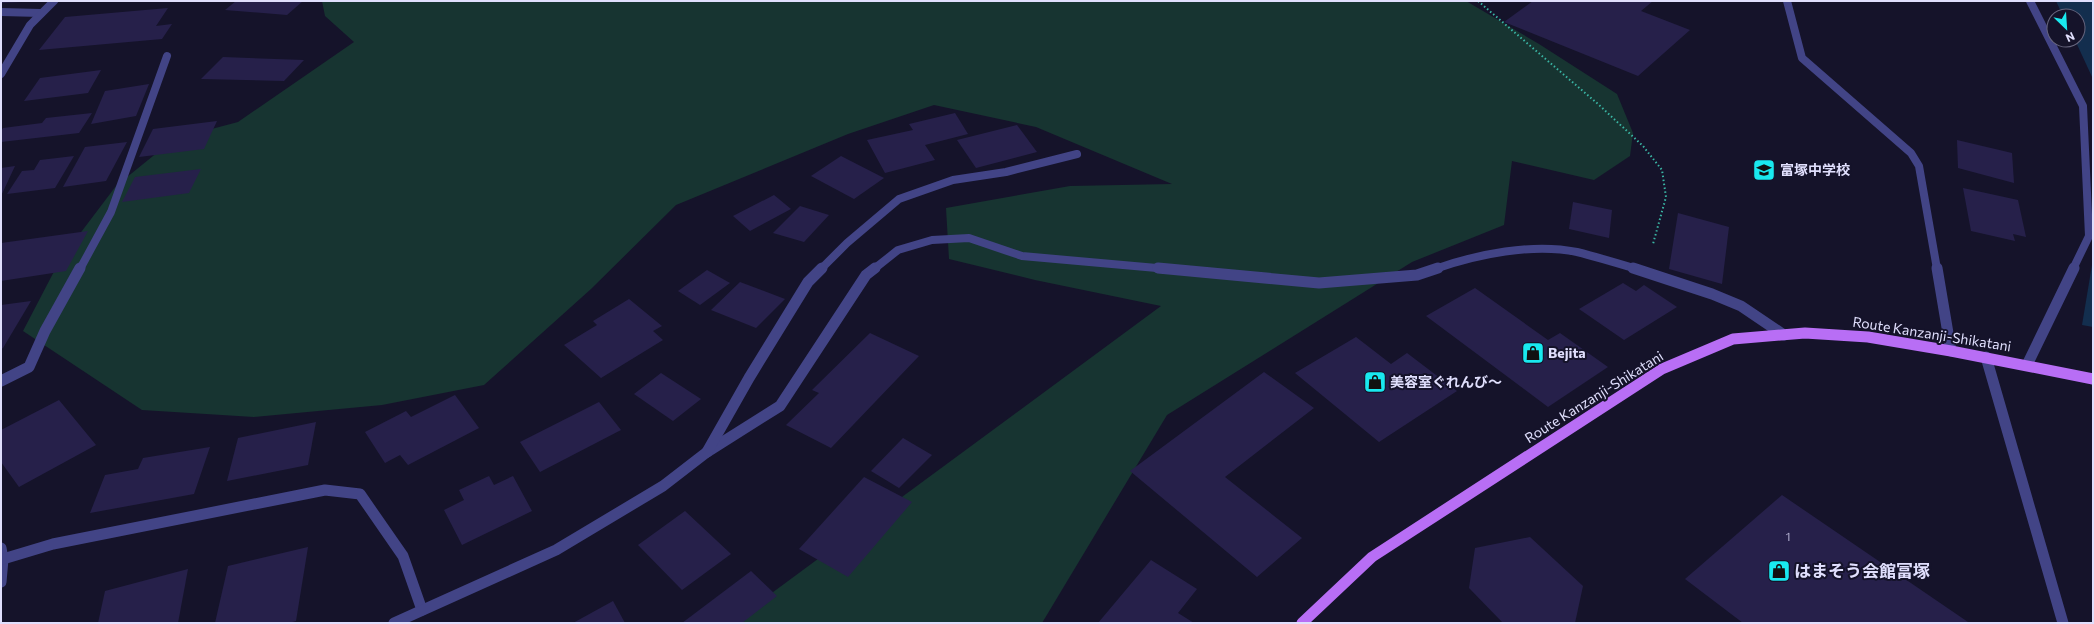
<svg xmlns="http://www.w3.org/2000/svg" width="2094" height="624" font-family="Commissioner,'Noto Sans JP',sans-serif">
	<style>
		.green { fill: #173431 }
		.water { fill: #132e4e }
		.building { fill: #26204a }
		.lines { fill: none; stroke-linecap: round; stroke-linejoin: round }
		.path { stroke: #3ab5a4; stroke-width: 2; stroke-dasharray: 1.5 2.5; stroke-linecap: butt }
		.minor-far1 { stroke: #424486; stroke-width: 8 }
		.minor { stroke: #424486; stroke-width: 11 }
		.major { stroke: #b86ef5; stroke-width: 11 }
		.labels { text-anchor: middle; stroke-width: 4; stroke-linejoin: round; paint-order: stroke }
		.number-label { font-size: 12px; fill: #b2afd0 }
		.poi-label { font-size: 14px; font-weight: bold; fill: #e0dffd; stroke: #15132a; text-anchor: start }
		.street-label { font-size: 14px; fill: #e0dffd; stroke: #15132a }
		.near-poi-label { font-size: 17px; font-weight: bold; fill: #e0dffd; stroke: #15132a; text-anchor: start }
	</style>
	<rect width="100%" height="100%" fill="#15132a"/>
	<polygon class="green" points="322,1 1466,1 1539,44 1617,94 1633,133 1630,156 1594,180 1512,161 1504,225 1412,262 1167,415 1042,623 731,623 1161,306 1035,280 949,259 946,208 1070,186 1172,184 1036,127 934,105 848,134 676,205 591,289 484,385 382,405 254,417 142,410 23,331 60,260 116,186 174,139 238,122 354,42 325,16"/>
	<g class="water">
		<polygon points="2056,1 2093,1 2093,79 2075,40 2078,40 2078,16 2063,16"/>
		<polygon points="2093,259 2093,327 2082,325"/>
	</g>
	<g class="building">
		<polygon points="1,1 22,1 22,2 1,3"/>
		<polygon points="236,1 303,1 287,15 225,10"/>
		<polygon points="1533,1 1653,1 1641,11 1690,30 1638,76 1504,22"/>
		<polygon points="168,8 156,26 172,24 162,39 39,50 65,17"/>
		<polygon points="223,57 304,60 284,81 201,79"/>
		<polygon points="101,70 88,93 24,101 40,78"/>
		<polygon points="149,84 136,116 91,124 105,91"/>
		<polygon points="92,113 79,133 1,142 1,131 3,128 42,123 46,118"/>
		<polygon points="955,113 968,134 925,145 935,160 885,173 867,140 913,130 909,124"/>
		<polygon points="217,121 204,149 139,157 153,129"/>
		<polygon points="1017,125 1037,152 976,168 957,140"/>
		<polygon points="1957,140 2012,153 2014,183 1958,168"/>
		<polygon points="127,142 106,181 63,187 85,147"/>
		<polygon points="74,156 55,188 7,194 22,171 34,170 40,160"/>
		<polygon points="841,156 884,178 854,199 811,176"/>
		<polygon points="15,166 1,196 1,168"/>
		<polygon points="201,169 189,193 122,202 135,177"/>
		<polygon points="1963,188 2018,200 2026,237 2013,234 2015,241 1971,231"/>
		<polygon points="774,195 791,209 750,231 733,216"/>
		<polygon points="1573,202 1612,210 1609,238 1569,229"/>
		<polygon points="800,206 829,215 804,242 773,233"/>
		<polygon points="1678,213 1729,227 1722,284 1669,269"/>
		<polygon points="88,231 66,271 1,281 1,243"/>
		<polygon points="707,270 730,283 700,305 678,291"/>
		<polygon points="740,282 785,299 756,328 711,310"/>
		<polygon points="1623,283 1636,291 1644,285 1677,307 1624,340 1579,309"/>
		<polygon points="1475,288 1548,340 1560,333 1608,367 1548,407 1426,316"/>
		<polygon points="629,299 662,326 653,331 663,340 601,378 564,345 597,325 593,321"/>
		<polygon points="31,301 3,348 1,349 1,305"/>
		<polygon points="870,333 919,356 831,448 786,425 819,393 812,390"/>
		<polygon points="1356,337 1391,364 1407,353 1457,391 1379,442 1295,373"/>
		<polygon points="1264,372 1314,408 1225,477 1302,538 1257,577 1130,471"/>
		<polygon points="661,373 701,399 673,421 634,394"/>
		<polygon points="455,395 479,428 408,465 400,455 385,463 365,432 406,411 411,417"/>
		<polygon points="59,400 96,445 19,487 1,462 1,430"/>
		<polygon points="599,402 621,430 540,472 520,442"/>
		<polygon points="316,422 308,465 227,481 238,438"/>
		<polygon points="903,438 932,455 899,488 871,471"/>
		<polygon points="210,447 194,494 90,513 105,475 138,469 143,458"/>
		<polygon points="489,476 494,485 513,476 532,511 462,545 444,510 464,500 459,490"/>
		<polygon points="864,477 912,502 848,577 799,549"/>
		<polygon points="1782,495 1968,622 1743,623 1685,579"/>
		<polygon points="685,511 731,554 682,590 638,545"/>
		<polygon points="1530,537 1583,586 1575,623 1503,623 1469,588 1475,548"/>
		<polygon points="308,547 296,621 289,623 215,623 228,566"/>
		<polygon points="1151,560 1197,589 1178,613 1194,623 1098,623"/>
		<polygon points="188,569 178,623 98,623 105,591"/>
		<polygon points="751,571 777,596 742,623 682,623"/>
		<polygon points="613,601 625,623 573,623"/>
	</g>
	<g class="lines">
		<polyline class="path" points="1478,1 1598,104 1643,146 1662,170 1666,197 1653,244"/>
		<g class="minor-far1">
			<polyline points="1787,1 1802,58 1911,153 1919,166 1937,269"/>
			<polyline points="2030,1 2083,106 2089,236 2073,269"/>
			<polyline points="1,12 41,13"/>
			<polyline points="1,74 30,25 54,1"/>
			<polyline points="80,269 111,212 167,56"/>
			<polyline points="821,269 847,243 899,199 953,180 1006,172 1077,154"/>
			<polyline points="874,269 898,250 932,240 969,238 1022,256 1168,269"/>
			<path d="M1435,269c42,-15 98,-26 142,-17 20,5 40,11 60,17"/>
		</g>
		<g class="minor">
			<polyline points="1158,268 1319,283 1417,275 1438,268"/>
			<polyline points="1633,268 1712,294 1741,306 1784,335"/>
			<polyline points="1937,268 1951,351"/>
			<polyline points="1986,357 2063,623"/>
			<polyline points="2027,365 2074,268"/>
			<polyline points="1,381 29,367 45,331 80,268"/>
			<polyline points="707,452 780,406 866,275 875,268"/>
			<polyline points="1,548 3,559 1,582"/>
			<polyline points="3,559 53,544 325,490 360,494 403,556 422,610"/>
			<polyline points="394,623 556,550 663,486 707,452 749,378 808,282 822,268"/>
		</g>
		<polyline class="major" points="1302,623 1372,557 1662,369 1733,339 1805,333 1868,337 1951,351 2093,379"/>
	</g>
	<defs>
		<g id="school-square" transform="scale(1.15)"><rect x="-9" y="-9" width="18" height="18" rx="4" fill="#19e9ef" stroke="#15132a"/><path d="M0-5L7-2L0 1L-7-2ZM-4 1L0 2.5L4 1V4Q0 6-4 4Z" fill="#111"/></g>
		<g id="shop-square" transform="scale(1.15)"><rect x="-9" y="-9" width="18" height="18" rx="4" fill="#19e9ef" stroke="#15132a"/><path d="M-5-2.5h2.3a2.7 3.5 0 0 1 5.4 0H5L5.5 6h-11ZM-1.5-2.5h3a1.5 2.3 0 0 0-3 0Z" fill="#111"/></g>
	</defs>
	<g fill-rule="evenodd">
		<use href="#school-square" x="1764" y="170"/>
		<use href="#shop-square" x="1533" y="353"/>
		<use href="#shop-square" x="1375" y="382"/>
		<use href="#shop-square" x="1779" y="571"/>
	</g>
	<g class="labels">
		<g class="number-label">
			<text x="1788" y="541">1</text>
		</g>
		<g class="poi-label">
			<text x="1780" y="175">富塚中学校</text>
			<text x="1548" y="358">Bejita</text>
			<text x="1390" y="387">美容室ぐれんび～</text>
		</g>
		<g class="street-label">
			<text transform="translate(1932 334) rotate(9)" y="5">Route Kanzanji-Shikatani</text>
			<text transform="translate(1594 397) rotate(-32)" y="5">Route Kanzanji-Shikatani</text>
		</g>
		<g class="near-poi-label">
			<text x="1794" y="577">はまそう会館富塚</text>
		</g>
	</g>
	<rect width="2094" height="624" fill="none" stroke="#e0dffd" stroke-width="4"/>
	<g transform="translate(2066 28) rotate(155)"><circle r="19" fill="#15132a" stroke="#66657e"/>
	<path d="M0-3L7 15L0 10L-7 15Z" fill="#19e9ef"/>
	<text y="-6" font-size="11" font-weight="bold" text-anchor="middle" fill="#e0dffd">N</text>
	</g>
</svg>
